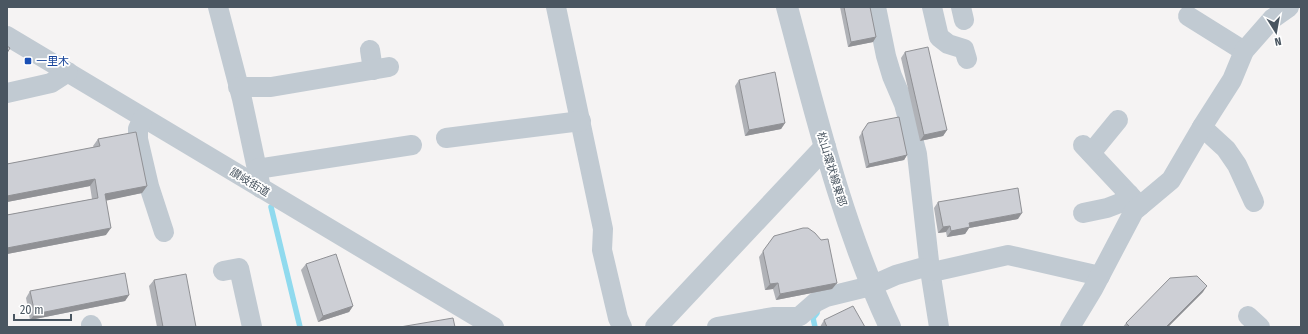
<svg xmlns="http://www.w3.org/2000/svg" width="1308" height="334" font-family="'Fira Sans Condensed','Noto Sans JP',sans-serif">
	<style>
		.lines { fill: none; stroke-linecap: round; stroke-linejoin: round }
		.stream { stroke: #90daee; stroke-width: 5.5 }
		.minor { stroke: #c1cad2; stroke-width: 20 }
		.tertiary { stroke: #c1cad2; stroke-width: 22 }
		.wall { fill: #b0b2b7 }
		.shaded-wall { fill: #909195 }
		.building { fill: #cdcfd5; stroke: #909195 }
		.transit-dot { fill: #1a4fb4; stroke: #fff; stroke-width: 1.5 }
		.labels { text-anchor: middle; stroke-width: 3.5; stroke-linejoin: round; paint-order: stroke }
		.transit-label { font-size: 11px; fill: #164399; stroke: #fff; text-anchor: start }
		.street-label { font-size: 11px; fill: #4a5661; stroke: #fff }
	</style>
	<rect width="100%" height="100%" fill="#f5f3f3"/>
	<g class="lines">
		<g class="stream">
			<polyline points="271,207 300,327"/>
			<polyline points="815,327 813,318 817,313"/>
		</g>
		<g class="minor">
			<polyline points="218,7 242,99 261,188"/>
			<polyline points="556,7 603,229 602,250 618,318 622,327"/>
			<polyline points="876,7 886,56 892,76 904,104 917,154 930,270 939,327"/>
			<polyline points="932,7 939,37 948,44 964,49 967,59"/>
			<polyline points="961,7 964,20"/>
			<polyline points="1188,16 1244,51"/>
			<polyline points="7,36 494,327"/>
			<polyline points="370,50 373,70"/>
			<polyline points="238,87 271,87 389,67"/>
			<polyline points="7,93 51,83 68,72"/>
			<polyline points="143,118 138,129 138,139 149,186 164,232"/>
			<polyline points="1202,127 1226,149 1237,165 1254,202"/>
			<polyline points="446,138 581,121"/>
			<polyline points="1083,145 1140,206"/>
			<polyline points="1091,153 1118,120"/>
			<polyline points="257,169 412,145"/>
			<polyline points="1083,213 1107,208 1120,203 1129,194"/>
			<polyline points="223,271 239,268 252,327"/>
			<polyline points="1248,316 1260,327"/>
			<polyline points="91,325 92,327"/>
			<polyline points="717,327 773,317 796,317 800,316 816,302 826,297 871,286 896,275 921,268 937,271 1008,255 1100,276"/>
			<polyline points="1070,327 1093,289 1134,211 1171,180 1202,127 1232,80 1244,51 1272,19 1289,7"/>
		</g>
		<g class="tertiary">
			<path d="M787,7c29,108 55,218 103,320"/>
			<polyline points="656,327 825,147"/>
		</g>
	</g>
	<g class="wall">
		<polygon points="840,7 870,7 876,37 873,42 848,47"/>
		<polygon points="905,52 947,130 943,136 920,141 901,58"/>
		<polygon points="739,80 785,123 781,129 745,136 735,86"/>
		<polygon points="868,123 907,155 904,160 866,168 859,137"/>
		<polygon points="98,139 147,186 142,193 106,200 106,235 7,254 7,215 92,199 90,186 7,202 7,164 94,148 93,146"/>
		<polygon points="938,202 1018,219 969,228 965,234 947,237 946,232 938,233 934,208"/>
		<polygon points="774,236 837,283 832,289 776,300 773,289 765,290 759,257"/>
		<polygon points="306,264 353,306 349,312 318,322 301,270"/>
		<polygon points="154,280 196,327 157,327 149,286"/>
		<polygon points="30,291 129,295 125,301 30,320 26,298"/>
		<polygon points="1203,292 1168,327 1123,327 1126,323"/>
		<polygon points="824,320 865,327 820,327"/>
	</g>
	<g class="shaded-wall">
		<polygon points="876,37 873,42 848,47 851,42"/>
		<polygon points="785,123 781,129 745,136 749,130"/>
		<polygon points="947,130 943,136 920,141 924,135"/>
		<polygon points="907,155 904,160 866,168 869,164"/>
		<polygon points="95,179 90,186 7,202 7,196"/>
		<polygon points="147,186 142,193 100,202 105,194"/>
		<polygon points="1022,213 1018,219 969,228 965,234 947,237 951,231 969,223"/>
		<polygon points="950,226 946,232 938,233 943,227"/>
		<polygon points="111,228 106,235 7,254 7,248"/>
		<polygon points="778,283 773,289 765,290 770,284"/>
		<polygon points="837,283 832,289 776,300 780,294"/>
		<polygon points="1207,286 1203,292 1168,327 1166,327"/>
		<polygon points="129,295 125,301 30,320 35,314"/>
		<polygon points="353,306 349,312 318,322 323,316"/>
	</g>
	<g class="building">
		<polygon points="844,7 870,7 876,37 851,42"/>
		<polygon points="7,46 10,48 7,53"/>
		<polygon points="928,47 947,130 924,135 905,52"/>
		<polygon points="775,72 785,123 749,130 739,80"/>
		<polygon points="899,117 907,155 869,164 862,132 868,123"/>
		<polygon points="136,132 147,186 105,194 111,228 7,248 7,215 98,198 95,179 7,196 7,164 100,146 98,139"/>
		<polygon points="1018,188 1022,213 969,223 970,227 951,231 950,226 943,227 938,202"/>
		<polygon points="803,228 808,228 815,233 821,240 828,239 837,283 780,294 778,283 770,284 763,251 774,236"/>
		<polygon points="336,254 353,306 323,316 306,264"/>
		<polygon points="125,273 129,295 35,314 30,291"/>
		<polygon points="186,274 196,327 163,327 154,280"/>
		<polygon points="1197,276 1207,286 1166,327 1130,327 1126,323 1170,278"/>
		<polygon points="853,306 865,327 827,327 824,320"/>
		<polygon points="453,318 455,327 400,327"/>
	</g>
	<rect class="transit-dot" x="24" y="57" width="8" height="8" rx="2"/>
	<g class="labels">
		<g class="transit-label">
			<text x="36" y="65">一里木</text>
		</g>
		<g class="street-label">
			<text transform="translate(832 169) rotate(73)" y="4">松山環状線東部</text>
			<text transform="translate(250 182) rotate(31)" y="4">讃岐街道</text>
		</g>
	</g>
	<rect width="1308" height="334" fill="none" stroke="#4a5661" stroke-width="16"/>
	<g transform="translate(1276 32) rotate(169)" stroke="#ffffff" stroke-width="3" paint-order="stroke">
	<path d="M0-3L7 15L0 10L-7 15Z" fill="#4a5661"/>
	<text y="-6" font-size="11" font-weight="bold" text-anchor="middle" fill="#4a5661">N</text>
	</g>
	<path d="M14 314v6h57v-6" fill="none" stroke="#4a5661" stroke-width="2"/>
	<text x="20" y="314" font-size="12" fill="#4a5661" stroke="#ffffff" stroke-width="3" paint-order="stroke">20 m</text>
</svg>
